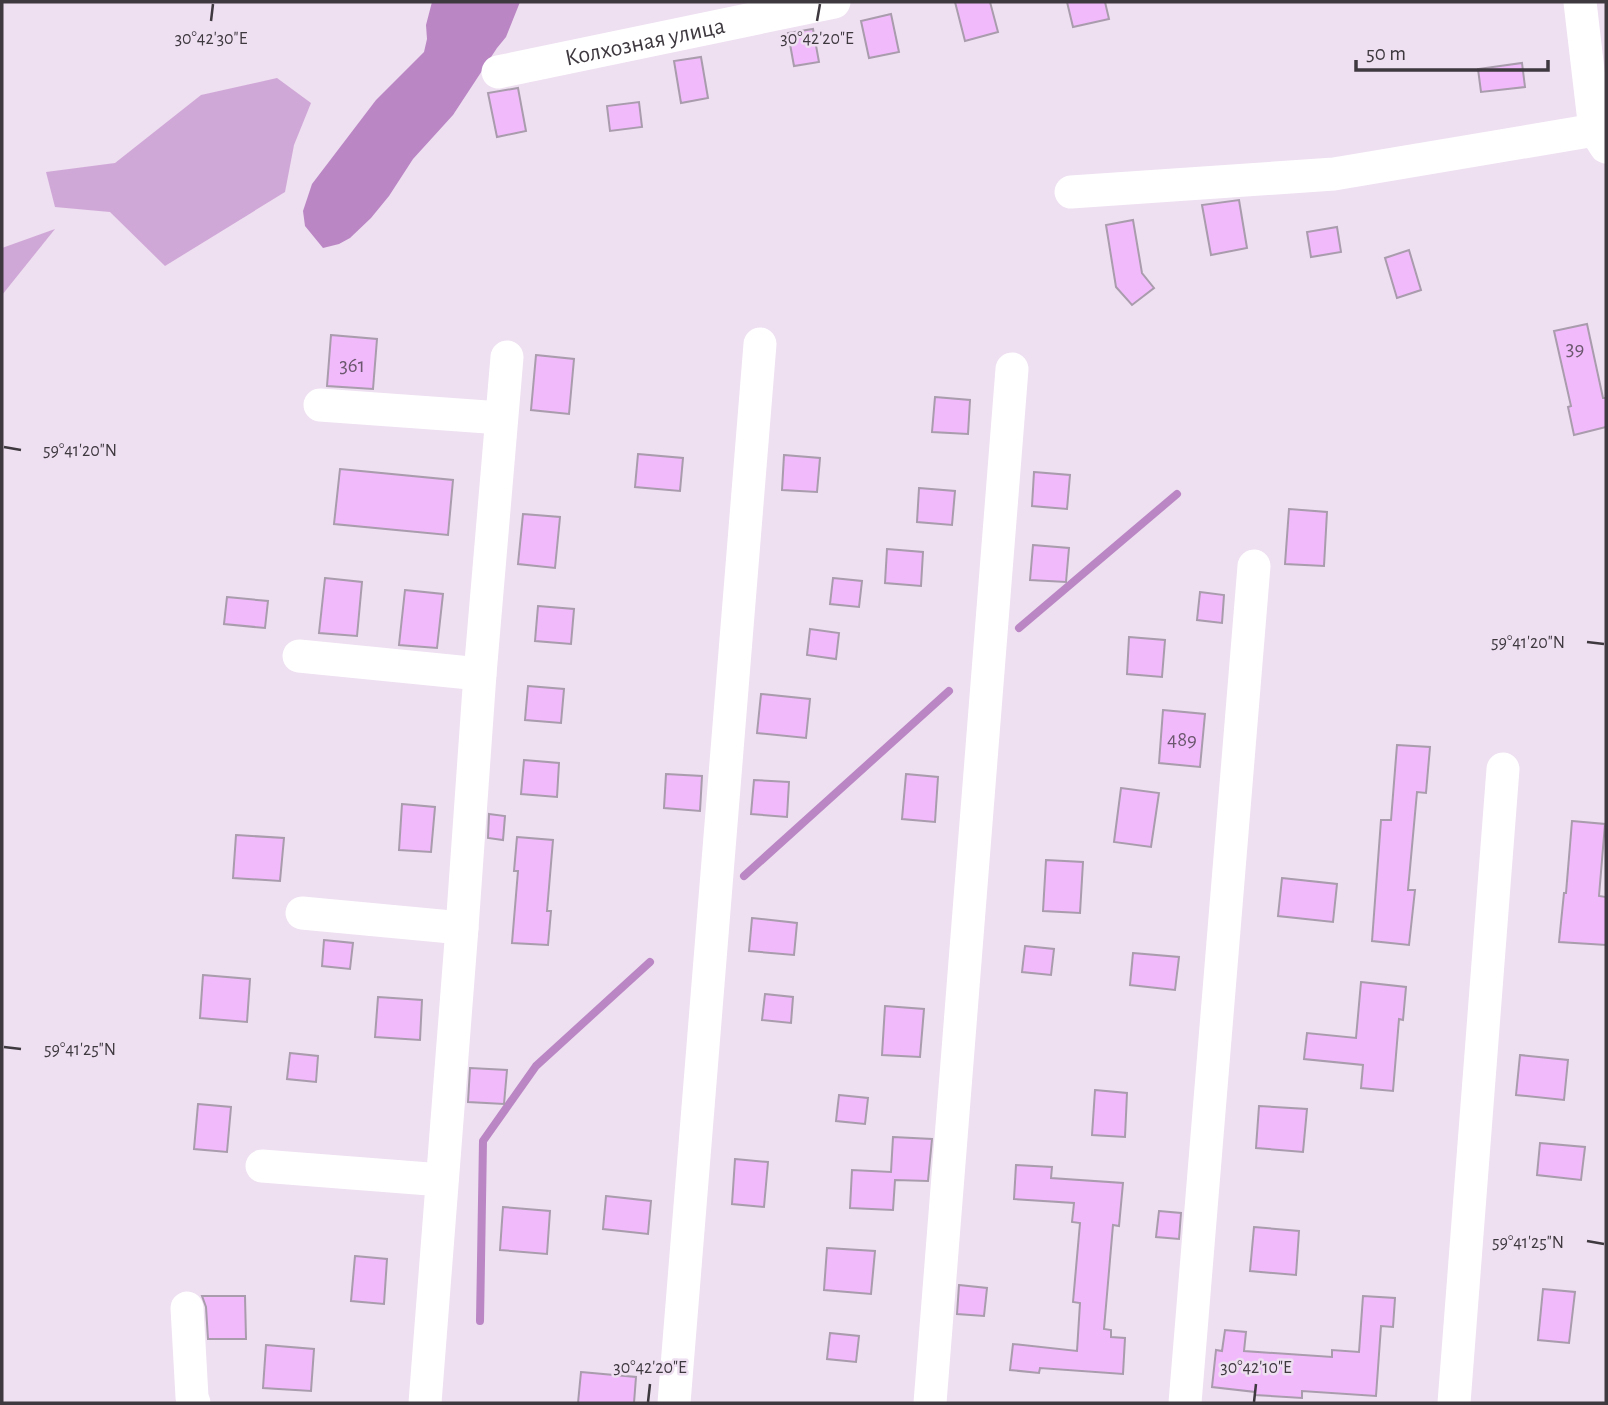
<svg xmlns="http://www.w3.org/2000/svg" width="1608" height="1405" font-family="'Alegreya Sans',sans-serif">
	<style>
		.green { fill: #d0a8d7 }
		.water { fill: #ba86c4 }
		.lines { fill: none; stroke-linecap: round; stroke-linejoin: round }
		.stream { stroke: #ba86c4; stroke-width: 8 }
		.building { fill: #f1bafb; stroke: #a99cac; stroke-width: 2 }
		.minor { stroke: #fff; stroke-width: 33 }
		.ticks { fill: none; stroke: #3e383f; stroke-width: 2.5 }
		.labels { text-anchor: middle; stroke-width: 5; stroke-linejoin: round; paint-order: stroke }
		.number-label { font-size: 21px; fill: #6b586e }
		.street-label { font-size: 24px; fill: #3e383f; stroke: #eedff1 }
		.ticks-label { font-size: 18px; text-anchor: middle; fill: #3e383f; stroke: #eedff1; stroke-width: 5; stroke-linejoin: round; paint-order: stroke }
	</style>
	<rect width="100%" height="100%" fill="#eedff1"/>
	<g class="green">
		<polygon points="277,78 311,103 294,145 285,192 165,266 110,212 55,207 46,172 115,163 201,95"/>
		<polygon points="55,229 2,295 2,248"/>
	</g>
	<polygon class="water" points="432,2 520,2 506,37 497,48 453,115 413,159 389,196 371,218 350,238 339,244 323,248 305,226 303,211 312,184 376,100 424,52 427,39 426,25"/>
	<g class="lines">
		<g class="stream">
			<polyline points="1019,628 1177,494"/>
			<polyline points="744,876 949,691"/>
			<polyline points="480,1321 483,1141 536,1066 650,962"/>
		</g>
	</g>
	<g class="building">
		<polygon points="955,2 990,2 998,32 965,41"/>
		<polygon points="1067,2 1105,2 1109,19 1073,27"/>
		<polygon points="891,14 899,52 869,58 861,21"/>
		<polygon points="813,29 819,62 794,66 788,33"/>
		<polygon points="701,57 708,98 681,103 674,61"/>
		<polygon points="1522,63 1525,87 1481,92 1478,69"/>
		<polygon points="518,88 526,131 497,137 488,93"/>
		<polygon points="639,102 642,127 610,131 607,106"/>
		<polygon points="1239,200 1247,248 1211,255 1202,205"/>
		<polygon points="1133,220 1142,273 1154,288 1132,305 1116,287 1106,225"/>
		<polygon points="1337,227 1341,252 1311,257 1307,232"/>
		<polygon points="1409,250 1421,290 1397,298 1385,258"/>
		<polygon points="1587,324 1603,398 1606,398 1606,427 1574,435 1568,407 1571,406 1554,331"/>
		<polygon points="331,335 377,339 373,389 327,386"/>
		<polygon points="536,355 574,359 569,414 531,410"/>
		<polygon points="935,397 970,400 968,434 932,432"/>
		<polygon points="638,454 683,458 680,491 635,487"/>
		<polygon points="784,455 820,458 817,492 782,490"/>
		<polygon points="340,469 453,480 448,535 334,524"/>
		<polygon points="1034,472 1070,475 1067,509 1032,506"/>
		<polygon points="919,488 955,491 952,525 917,522"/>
		<polygon points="1289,509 1327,512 1324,566 1285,564"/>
		<polygon points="523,514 560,517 555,568 518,564"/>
		<polygon points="1033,545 1069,548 1066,582 1030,580"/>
		<polygon points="887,549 923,552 921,586 885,583"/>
		<polygon points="325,578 362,582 357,636 319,633"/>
		<polygon points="833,578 862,581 859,607 830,604"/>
		<polygon points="405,590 443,594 437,648 399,645"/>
		<polygon points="1200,592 1224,595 1222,623 1197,620"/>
		<polygon points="227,597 268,601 265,628 224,624"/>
		<polygon points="538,606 574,609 571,644 535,641"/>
		<polygon points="810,629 839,633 836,659 807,655"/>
		<polygon points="1129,637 1165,640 1162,677 1127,674"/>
		<polygon points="528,686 564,689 561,723 525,720"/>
		<polygon points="761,694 810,699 806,738 757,733"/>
		<polygon points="1163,710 1205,714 1200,767 1159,763"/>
		<polygon points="1397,745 1430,747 1426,793 1417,792 1408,890 1415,890 1409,945 1372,941 1381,820 1391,820"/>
		<polygon points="524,760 559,763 557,797 521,794"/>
		<polygon points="666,774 702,776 700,811 664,808"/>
		<polygon points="906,774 938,777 935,822 902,819"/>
		<polygon points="754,780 789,782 787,817 751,814"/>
		<polygon points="1121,788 1159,793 1151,847 1114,842"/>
		<polygon points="402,804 435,807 431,852 399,850"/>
		<polygon points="489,814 505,816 503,840 488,838"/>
		<polygon points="1572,821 1605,824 1599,896 1606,897 1606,945 1559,942 1564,893 1566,893"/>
		<polygon points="236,835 284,838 280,881 233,878"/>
		<polygon points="517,837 553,840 547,911 551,911 548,945 512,943 518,871 514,871"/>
		<polygon points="1046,860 1083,862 1080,913 1043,911"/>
		<polygon points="1282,878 1337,884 1333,922 1278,916"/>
		<polygon points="752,918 797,923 794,955 749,951"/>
		<polygon points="324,940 353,943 350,969 322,966"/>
		<polygon points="1025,946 1054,949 1051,975 1022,972"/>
		<polygon points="1133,953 1179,957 1175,990 1130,985"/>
		<polygon points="203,975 250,979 247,1022 200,1018"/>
		<polygon points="1361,982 1406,987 1403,1020 1399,1019 1393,1091 1361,1088 1363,1065 1304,1059 1307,1033 1356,1038"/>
		<polygon points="765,994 793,997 791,1023 762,1020"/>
		<polygon points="378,997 422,1000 420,1040 375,1037"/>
		<polygon points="885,1006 924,1009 920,1057 882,1055"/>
		<polygon points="290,1053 318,1056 316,1082 287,1079"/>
		<polygon points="1520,1055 1568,1060 1564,1100 1516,1095"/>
		<polygon points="470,1068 507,1070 504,1104 468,1102"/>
		<polygon points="1095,1090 1127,1093 1125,1137 1092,1135"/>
		<polygon points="839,1095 868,1098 865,1124 836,1121"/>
		<polygon points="198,1104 231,1107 227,1152 194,1149"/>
		<polygon points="1259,1106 1307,1109 1303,1152 1256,1148"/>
		<polygon points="893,1137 932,1139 928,1181 895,1180 893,1210 850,1208 852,1170 891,1172"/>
		<polygon points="1540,1143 1585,1147 1581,1180 1537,1175"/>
		<polygon points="735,1159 768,1162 764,1207 732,1204"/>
		<polygon points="1016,1165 1052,1167 1051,1178 1123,1183 1119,1226 1113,1225 1104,1329 1111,1330 1111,1337 1125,1338 1123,1374 1040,1368 1039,1373 1010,1370 1013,1344 1077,1351 1080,1303 1073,1302 1080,1223 1072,1222 1074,1203 1014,1199"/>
		<polygon points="606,1196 651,1201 648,1234 603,1229"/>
		<polygon points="503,1207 550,1211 547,1254 500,1250"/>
		<polygon points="1159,1211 1181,1213 1179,1239 1156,1237"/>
		<polygon points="1254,1227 1299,1231 1296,1275 1250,1271"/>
		<polygon points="827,1248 875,1251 871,1294 824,1290"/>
		<polygon points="355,1256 387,1259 384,1304 351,1301"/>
		<polygon points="959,1285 987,1288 984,1316 957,1314"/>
		<polygon points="1543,1289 1575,1292 1569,1343 1538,1340"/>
		<polygon points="202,1296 245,1296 246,1339 208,1339 206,1307"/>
		<polygon points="1363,1296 1395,1298 1393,1327 1381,1326 1376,1396 1302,1391 1302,1398 1255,1395 1255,1392 1212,1387 1216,1350 1222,1351 1225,1330 1246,1332 1244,1351 1332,1357 1332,1350 1359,1352"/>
		<polygon points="830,1333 859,1336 856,1362 827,1359"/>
		<polygon points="266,1345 314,1349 311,1391 263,1388"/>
		<polygon points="581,1372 636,1377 634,1403 578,1403"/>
	</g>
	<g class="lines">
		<g class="minor">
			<polyline points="1580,2 1595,130 1606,147"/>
			<path id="s1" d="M498,72l336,-70"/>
			<polyline points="1071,192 1334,174 1595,130"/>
			<polyline points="320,405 501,418"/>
			<polyline points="299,656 480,674"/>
			<polyline points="302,913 462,928"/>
			<polyline points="262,1166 442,1180"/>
			<polyline points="187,1308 192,1397 194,1403"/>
			<polyline points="425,1403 462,928 480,674 507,357"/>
			<polyline points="674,1403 760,344"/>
			<polyline points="930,1403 1012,369"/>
			<polyline points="1185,1403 1254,566"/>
			<polyline points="1454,1403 1503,769"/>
		</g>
	</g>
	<path class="ticks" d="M211,21l2,-17M817,21l3,-17M4,447l17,3M1587,642l17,2M4,1047l17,2M1587,1241l17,3M648,1402l2,-18M1254,1402l2,-18"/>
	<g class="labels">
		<g class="number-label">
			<text x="1575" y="355">39</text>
			<text x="352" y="372">361</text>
			<text x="1182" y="746">489</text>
		</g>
		<g class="street-label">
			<text dy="8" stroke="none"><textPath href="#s1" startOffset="150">Колхозная улица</textPath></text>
		</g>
	</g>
	<g class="ticks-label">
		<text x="211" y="44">30°42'30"E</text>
		<text x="817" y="44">30°42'20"E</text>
		<text x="80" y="456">59°41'20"N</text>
		<text x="1528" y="648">59°41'20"N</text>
		<text x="80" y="1055">59°41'25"N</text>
		<text x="1528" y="1248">59°41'25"N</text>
		<text x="650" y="1373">30°42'20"E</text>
		<text x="1256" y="1373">30°42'10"E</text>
	</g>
	<rect width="1608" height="1405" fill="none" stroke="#3e383f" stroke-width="7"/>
	<path d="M1356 60v10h192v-10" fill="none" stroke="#3e383f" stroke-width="3.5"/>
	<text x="1366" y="60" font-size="21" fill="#3e383f" stroke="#eedff1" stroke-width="5" paint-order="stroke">50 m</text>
</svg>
